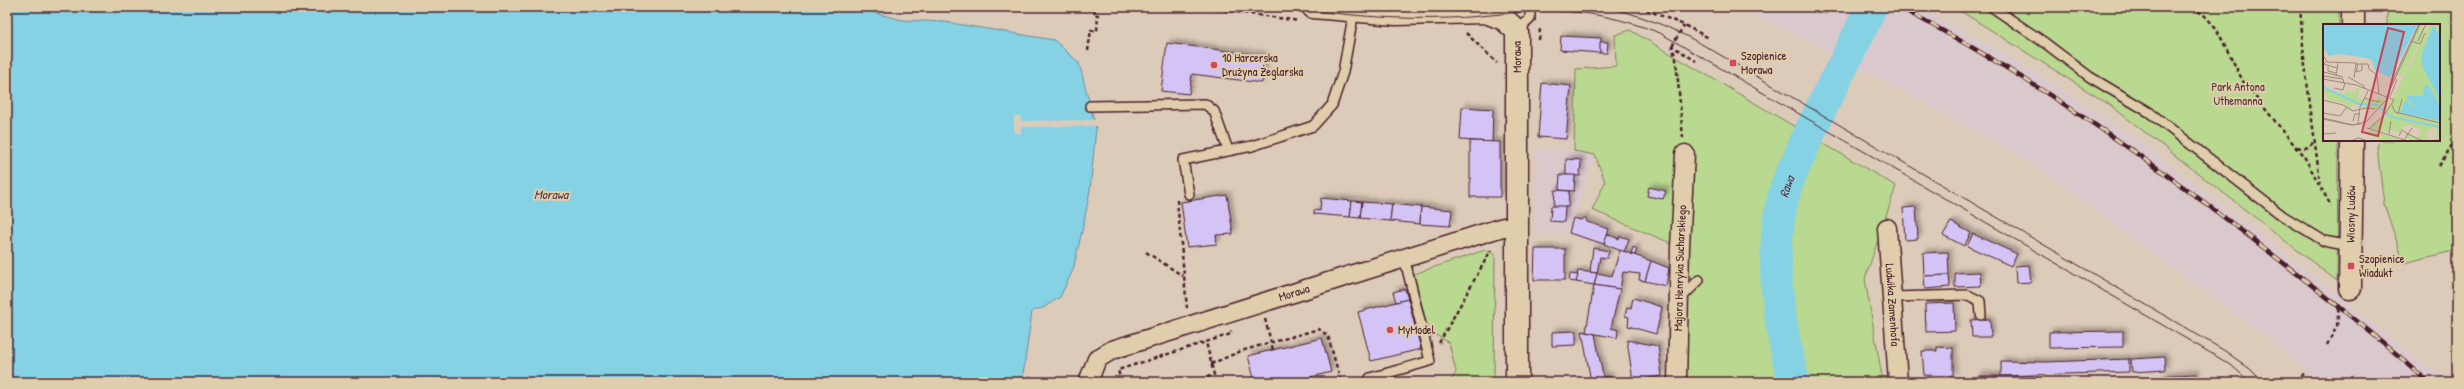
<svg xmlns="http://www.w3.org/2000/svg" width="2464" height="389" font-family="'Patrick Hand',sans-serif">
	<style>
		.built { fill: #dac9cc }
		.green { fill: #b9d890; stroke: #827c5e }
		.water { fill: #85d2e5; stroke: #6d8a9b }
		.pier { fill: #ddcbba }
		.lines { fill: none; stroke-linecap: round; stroke-linejoin: round }
		.river { stroke: #85d2e5; stroke-width: 32 }
		.building { fill: #d4c4f5; stroke: #4a1f2b; filter: url(#shadow) }
		.service-casing { stroke: #4a1f2b; stroke-width: 12 }
		.minor-casing { stroke: #4a1f2b; stroke-width: 21 }
		.tertiary-casing { stroke: #4a1f2b; stroke-width: 25 }
		.path { stroke: #4a1f2b; stroke-width: 2.5; stroke-dasharray: 4 3; stroke-linecap: butt }
		.service { stroke: #dfcdab; stroke-width: 9 }
		.minor { stroke: #dfcdab; stroke-width: 18 }
		.tertiary { stroke: #dfcdab; stroke-width: 22 }
		.tram { stroke: #4a1f2b; stroke-width: 1 }
		.rail-casing { stroke: #4a1f2b; stroke-width: 4.5 }
		.rail { stroke: #dfcdab; stroke-width: 3; stroke-dasharray: 9; stroke-linecap: butt }
		.poi-dot { fill: #d1495b; stroke: #dfcdab; stroke-width: 1.5 }
		.labels { text-anchor: middle; stroke-width: 4; stroke-linejoin: round; paint-order: stroke }
		.poi-label { font-size: 12px; fill: #4a1f2b; stroke: #dfcdab; text-anchor: start }
		.street-label { font-size: 12px; fill: #4a1f2b; stroke: #dfcdab }
		.park-label { font-size: 12px; fill: #553235; stroke: #dfcdab }
		.water-label { font-size: 13px; font-style: italic; fill: #533a47; stroke: #dfcdab }
		.inset-river { fill: none; stroke: #85d2e5; stroke-width: 2 }
		.inset-road { fill: none; stroke: #a28681; stroke-width: 1 }
		.view { fill: #c44556; fill-opacity: 0.15; stroke: #c44556; stroke-width: 2 }
		.inset-edge { fill: none; stroke: #4a1f2b; stroke-width: 2 }
	</style>
	<defs>
		<filter id="shadow"><feDropShadow dx="3.5" dy="-3.5" stdDeviation="2" flood-color="#0004"/></filter>
	</defs>
	<rect width="100%" height="100%" fill="#ddcbba"/>
	<filter id="ink" filterUnits="userSpaceOnUse"><feTurbulence type="fractalNoise" baseFrequency=".025" numOctaves="2"/><feDisplacementMap in="SourceGraphic" scale="8" xChannelSelector="R" yChannelSelector="G"/><feConvolveMatrix kernelMatrix="1 2 1 2 8 2 1 2 1" color-interpolation-filters="sRGB"/></filter>
	<g filter="url(#ink)">
		<g class="built">
			<polygon points="1737,7 1919,7 1923,9 2012,58 2131,134 2336,293 2446,382 2319,382 2256,329 2132,239 2053,178 2014,153 1915,98 1794,34"/>
			<polygon points="1537,149 1574,151 1595,155 1569,233 1535,234"/>
		</g>
		<g class="green">
			<polygon points="1812,7 1831,7 1826,14"/>
			<polygon points="1954,7 2339,7 2339,25 2324,25 2324,140 2338,140 2337,281 2110,105"/>
			<polygon points="2387,7 2457,7 2457,250 2404,263 2384,204 2377,148 2379,140 2439,140 2439,25 2387,25"/>
			<polygon points="1630,30 1896,186 1865,279 1883,382 1686,382 1680,247 1592,210 1605,182 1595,155 1574,151 1576,69 1616,66 1615,35"/>
			<polygon points="1485,250 1495,254 1494,382 1445,382 1451,381 1456,372 1449,343 1436,335 1430,337 1414,274"/>
		</g>
		<polygon class="water" points="7,7 852,7 902,20 945,22 1054,40 1079,63 1096,128 1090,190 1084,222 1073,270 1060,297 1043,308 1032,311 1022,382 7,382"/>
		<polygon class="pier" points="1014,116 1020,116 1021,121 1096,120 1097,126 1021,127 1021,133 1014,133"/>
		<g class="lines">
			<path class="river" id="s1" d="M1794,382c-16,-59 -26,-131 -9,-192 3,-11 9,-22 14,-33 21,-52 50,-99 72,-150"/>
		</g>
		<g class="building">
			<polygon points="1561,36 1601,38 1600,53 1560,50"/>
			<polygon points="1600,42 1608,42 1607,53 1600,53"/>
			<polygon points="1167,43 1265,56 1262,83 1192,74 1189,94 1161,91"/>
			<polygon points="1542,83 1571,86 1566,139 1538,137"/>
			<polygon points="1462,107 1493,109 1492,142 1460,140"/>
			<polygon points="1470,141 1500,142 1500,197 1470,197"/>
			<polygon points="1566,159 1581,160 1580,176 1566,175"/>
			<polygon points="1560,175 1575,175 1574,191 1559,190"/>
			<polygon points="1649,187 1666,191 1663,199 1647,196"/>
			<polygon points="1555,190 1569,191 1568,207 1554,206"/>
			<polygon points="1227,195 1233,234 1216,235 1217,244 1187,247 1181,202"/>
			<polygon points="1321,198 1352,201 1350,217 1314,214 1314,210 1320,211"/>
			<polygon points="1352,201 1362,202 1360,218 1350,217"/>
			<polygon points="1362,202 1392,204 1390,221 1360,218"/>
			<polygon points="1392,204 1421,207 1420,224 1390,221"/>
			<polygon points="1551,206 1565,206 1564,222 1550,221"/>
			<polygon points="1421,207 1452,210 1450,226 1420,224"/>
			<polygon points="1916,207 1918,239 1905,240 1903,208"/>
			<polygon points="1585,217 1587,222 1609,229 1604,244 1569,233 1573,218 1581,220"/>
			<polygon points="1951,222 1971,233 1964,246 1943,235"/>
			<polygon points="1607,234 1619,239 1620,236 1629,239 1624,252 1604,244"/>
			<polygon points="1973,234 2017,254 2011,266 1967,246"/>
			<polygon points="1633,247 1637,249 1635,255 1631,254"/>
			<polygon points="1593,248 1609,251 1607,258 1600,257 1597,273 1590,272"/>
			<polygon points="1535,249 1565,249 1565,280 1534,280"/>
			<polygon points="1620,250 1651,261 1645,281 1639,280 1640,274 1623,272 1620,289 1594,285 1597,273 1612,276"/>
			<polygon points="1948,252 1949,275 1924,276 1923,253"/>
			<polygon points="1651,261 1669,268 1666,286 1645,281"/>
			<polygon points="2029,265 2031,282 2016,283 2015,266"/>
			<polygon points="1578,271 1597,273 1594,285 1576,282"/>
			<polygon points="1980,272 1981,286 1955,287 1955,273"/>
			<polygon points="1570,274 1578,275 1576,282 1569,281"/>
			<polygon points="1949,275 1950,287 1925,289 1924,276"/>
			<polygon points="1594,285 1620,289 1611,328 1618,330 1617,338 1586,332"/>
			<polygon points="1405,289 1408,299 1396,302 1393,292"/>
			<polygon points="1633,298 1662,307 1656,334 1628,326 1629,317 1625,316 1627,307 1631,308"/>
			<polygon points="1408,299 1421,349 1371,361 1358,312"/>
			<polygon points="1954,303 1955,331 1926,332 1925,304"/>
			<polygon points="1990,319 1991,337 1972,337 1971,320"/>
			<polygon points="1576,331 1576,345 1552,346 1552,332"/>
			<polygon points="1582,331 1595,334 1604,382 1591,382"/>
			<polygon points="2123,331 2123,347 2049,348 2049,332"/>
			<polygon points="1322,338 1331,372 1291,382 1255,382 1248,356"/>
			<polygon points="1627,340 1658,346 1662,376 1633,381"/>
			<polygon points="1937,347 1953,348 1953,376 1924,375 1922,351 1937,351"/>
			<polygon points="2164,357 2165,370 2132,372 2131,359"/>
			<polygon points="2129,359 2129,372 2001,376 2001,361 2046,362"/>
			<polygon points="2196,374 2196,380 2175,382 2174,375"/>
			<polygon points="2174,375 2175,382 2163,382 2163,376"/>
			<polygon points="1609,376 1611,382 1604,382 1603,377"/>
			<polygon points="1978,376 2033,376 2034,382 1978,382"/>
		</g>
		<g class="lines">
			<g class="service-casing">
				<g id="service">
					<polyline points="1992,7 2045,43 2090,77 2149,112 2283,216 2324,241 2350,246"/>
					<polyline points="1517,31 1530,19 1530,7"/>
					<polyline points="1090,106 1205,104 1214,111 1228,150"/>
					<polyline points="1189,194 1183,160 1252,146 1313,126 1332,105 1343,72 1354,11"/>
					<polyline points="1892,297 1968,295 1980,301 1981,315"/>
					<polyline points="1680,299 1699,280"/>
					<polyline points="1370,378 1430,361 1404,257"/>
				</g>
			</g>
			<g class="minor-casing">
				<g id="minor">
					<path id="s2" d="M1887,228l11,154"/>
					<path id="s3" d="M1088,382l9,-23 15,-9 391,-123h14"/>
					<path id="s4" d="M1677,382l3,-135 5,-93"/>
				</g>
			</g>
			<g class="tertiary-casing">
				<g id="tertiary">
					<polyline points="1313,7 1396,14 1486,12 1504,19 1517,31 1517,382"/>
					<polyline points="2353,25 2353,7"/>
					<path id="s5" d="M2350,288l2,-148"/>
				</g>
			</g>
			<g class="path">
				<polyline points="1202,7 1299,21"/>
				<polyline points="1640,7 1684,25 1709,38"/>
				<polyline points="2192,7 2204,15 2216,28 2244,83 2305,158 2331,206"/>
				<polyline points="2300,7 2304,58 2320,182"/>
				<polyline points="1466,33 1497,63"/>
				<polyline points="1539,40 1540,29"/>
				<polyline points="1672,46 1684,25"/>
				<polyline points="1088,51 1091,30 1097,31 1098,15 1094,14 1095,7"/>
				<polyline points="1683,138 1676,59 1672,46 1696,61"/>
				<path d="M2297,147c8,2 12,1 17,-6"/>
				<polyline points="2439,166 2457,137"/>
				<polyline points="1177,200 1187,308"/>
				<polyline points="1146,252 1183,276"/>
				<polyline points="1265,319 1273,350"/>
				<polyline points="1439,343 1491,250"/>
				<polyline points="2327,345 2337,326 2339,304"/>
				<polyline points="1211,364 1241,351 1319,329 1328,336 1341,382"/>
				<polyline points="1121,382 1118,370 1231,334 1231,331"/>
				<polyline points="1187,382 1204,378"/>
				<polyline points="1205,382 1204,378 1214,375 1206,342"/>
				<polyline points="2297,382 2305,372"/>
			</g>
			<use href="#service" class="service"/>
			<use href="#minor" class="minor"/>
			<use href="#tertiary" class="tertiary"/>
			<g class="tram">
				<path d="M1286,7c54,8 109,13 164,11 33,-1 66,-7 100,-7 38,0 74,8 110,22l549,319 22,13 19,17"/>
				<polyline points="1349,7 1425,10 1494,7"/>
				<path d="M1604,7c36,7 69,21 101,39l520,305 25,18 13,13"/>
			</g>
			<g class="rail-casing">
				<path id="rail" d="M1899,7c134,70 259,158 378,251 51,40 103,80 151,124"/>
			</g>
			<use href="#rail" class="rail"/>
		</g>
	</g>
	<g class="poi-dot">
		<rect x="1729" y="59" width="8" height="8" rx="2"/>
		<circle cx="1214" cy="65" r="4"/>
		<rect x="2347" y="262" width="8" height="8" rx="2"/>
		<circle cx="1390" cy="330" r="4"/>
	</g>
	<g class="labels">
		<g class="poi-label">
			<text x="1741" y="60">Szopienice<tspan x="1741" dy="14">Morawa</tspan></text>
			<text x="1222" y="62">10 Harcerska<tspan x="1222" dy="14">Drużyna Żeglarska</tspan></text>
			<text x="2359" y="263">Szopienice<tspan x="2359" dy="14">Wiadukt</tspan></text>
			<text x="1398" y="334">MyModel</text>
		</g>
		<g class="street-label">
			<text transform="translate(1517 57) rotate(-91)" y="4">Morawa</text>
			<text dy="4" stroke="none"><textPath href="#s5" startOffset="74">Wiosny Ludów</textPath></text>
			<text dy="4" stroke="none"><textPath href="#s4" startOffset="114">Majora Henryka Sucharskiego</textPath></text>
			<text dy="4" stroke="none"><textPath href="#s3" startOffset="233">Morawa</textPath></text>
			<text dy="4" stroke="none"><textPath href="#s2" startOffset="77">Ludwika Zamenhofa</textPath></text>
		</g>
		<g class="park-label">
			<text x="2238" y="91">Park Antona<tspan x="2238" dy="14">Uthemanna</tspan></text>
		</g>
		<g class="water-label">
			<text dy="5" stroke="none"><textPath href="#s1" startOffset="198">Rawa</textPath></text>
			<text x="551" y="199">Morawa</text>
		</g>
	</g>
	<g transform="translate(2323 24)">
		<rect width="117" height="117" fill="#ddcbba"/>
		<path d="M97,0h3l1,5 -6,11 10,-16 -25,51 -8,1zM107,0h10v110l-6,6 4,-11 -5,-2 -8,9 4,1 -1,3 -17,1 -6,-4 1,-5 12,6 3,-8 -12,-5 -6,1 -4,9 -2,-4 -7,-2 -2,4 -20,-5 19,-16 -3,-3 9,-11zM32,62l5,4 -3,8 6,2 -3,6 -7,-2 -2,5 -9,-6 1,-4 -2,4 -15,-4 -3,-12 21,7 3,-4 7,2 2,-3zM55,73l8,4 -10,9 -14,-2 3,-9 11,1zM45,107h5l32,10h-22l-15,-7z" fill="#b9d890"/>
		<path d="M0,0h95l-27,52 -3,1 -14,-8 -2,-9 -5,-2 -28,-4 -10,2 -6,-9zM110,1l7,10v65l-17,-32 -2,-12zM104,59l13,22v16l-40,-8 5,-12 14,8 -12,-9v-4h17l-1,-6z" fill="#85d2e5"/>
		<path class="inset-river" d="M0,63l36,17 18,1 14,12 49,10"/>
		<path class="inset-road" d="M88,17l9,3 5,-11M95,17l8,-17M0,31l4,7 29,1 -2,15M3,38l-2,2 13,4M33,40h12l1,5 8,6 2,19M35,40l-2,8 6,-2v-6M5,42v5l8,2M0,52l1,-4 19,5M0,52l20,3 1,4M13,52l2,-13M25,53l16,9 1,3M0,55l33,6 38,15 -9,14 -16,15M11,64l9,2 2,-7M64,72l33,-72M67,73l7,-18M41,74l16,4M0,76l20,5 10,6M69,81l3,7 45,11M30,87l13,-3 9,1M0,89l17,3 7,-9M75,90l4,-15M0,94l30,7 13,-3 20,-22 10,-27 23,-49M0,95l28,6 10,-1M30,97l2,-7h5M35,100l2,-17 8,-16M44,104l41,13M0,110l13,-1M66,110l2,-13M76,112l3,-6 6,4 4,-6M82,115l3,-5 15,7M28,117l7,-3 7,2M100,117l17,-1"/>
		<path class="view" d="M65,4l16,4 -26,104 -16,-4z"/>
		<rect width="117" height="117" class="inset-edge"/>
	</g>
	<rect width="2464" height="389" fill="none" stroke="#dfcdab" stroke-width="24"/>
	<rect x="12" y="12" width="2440" height="365" fill="none" stroke="#4a1f2b" stroke-width="1.5" filter="url(#ink)"/>
</svg>
